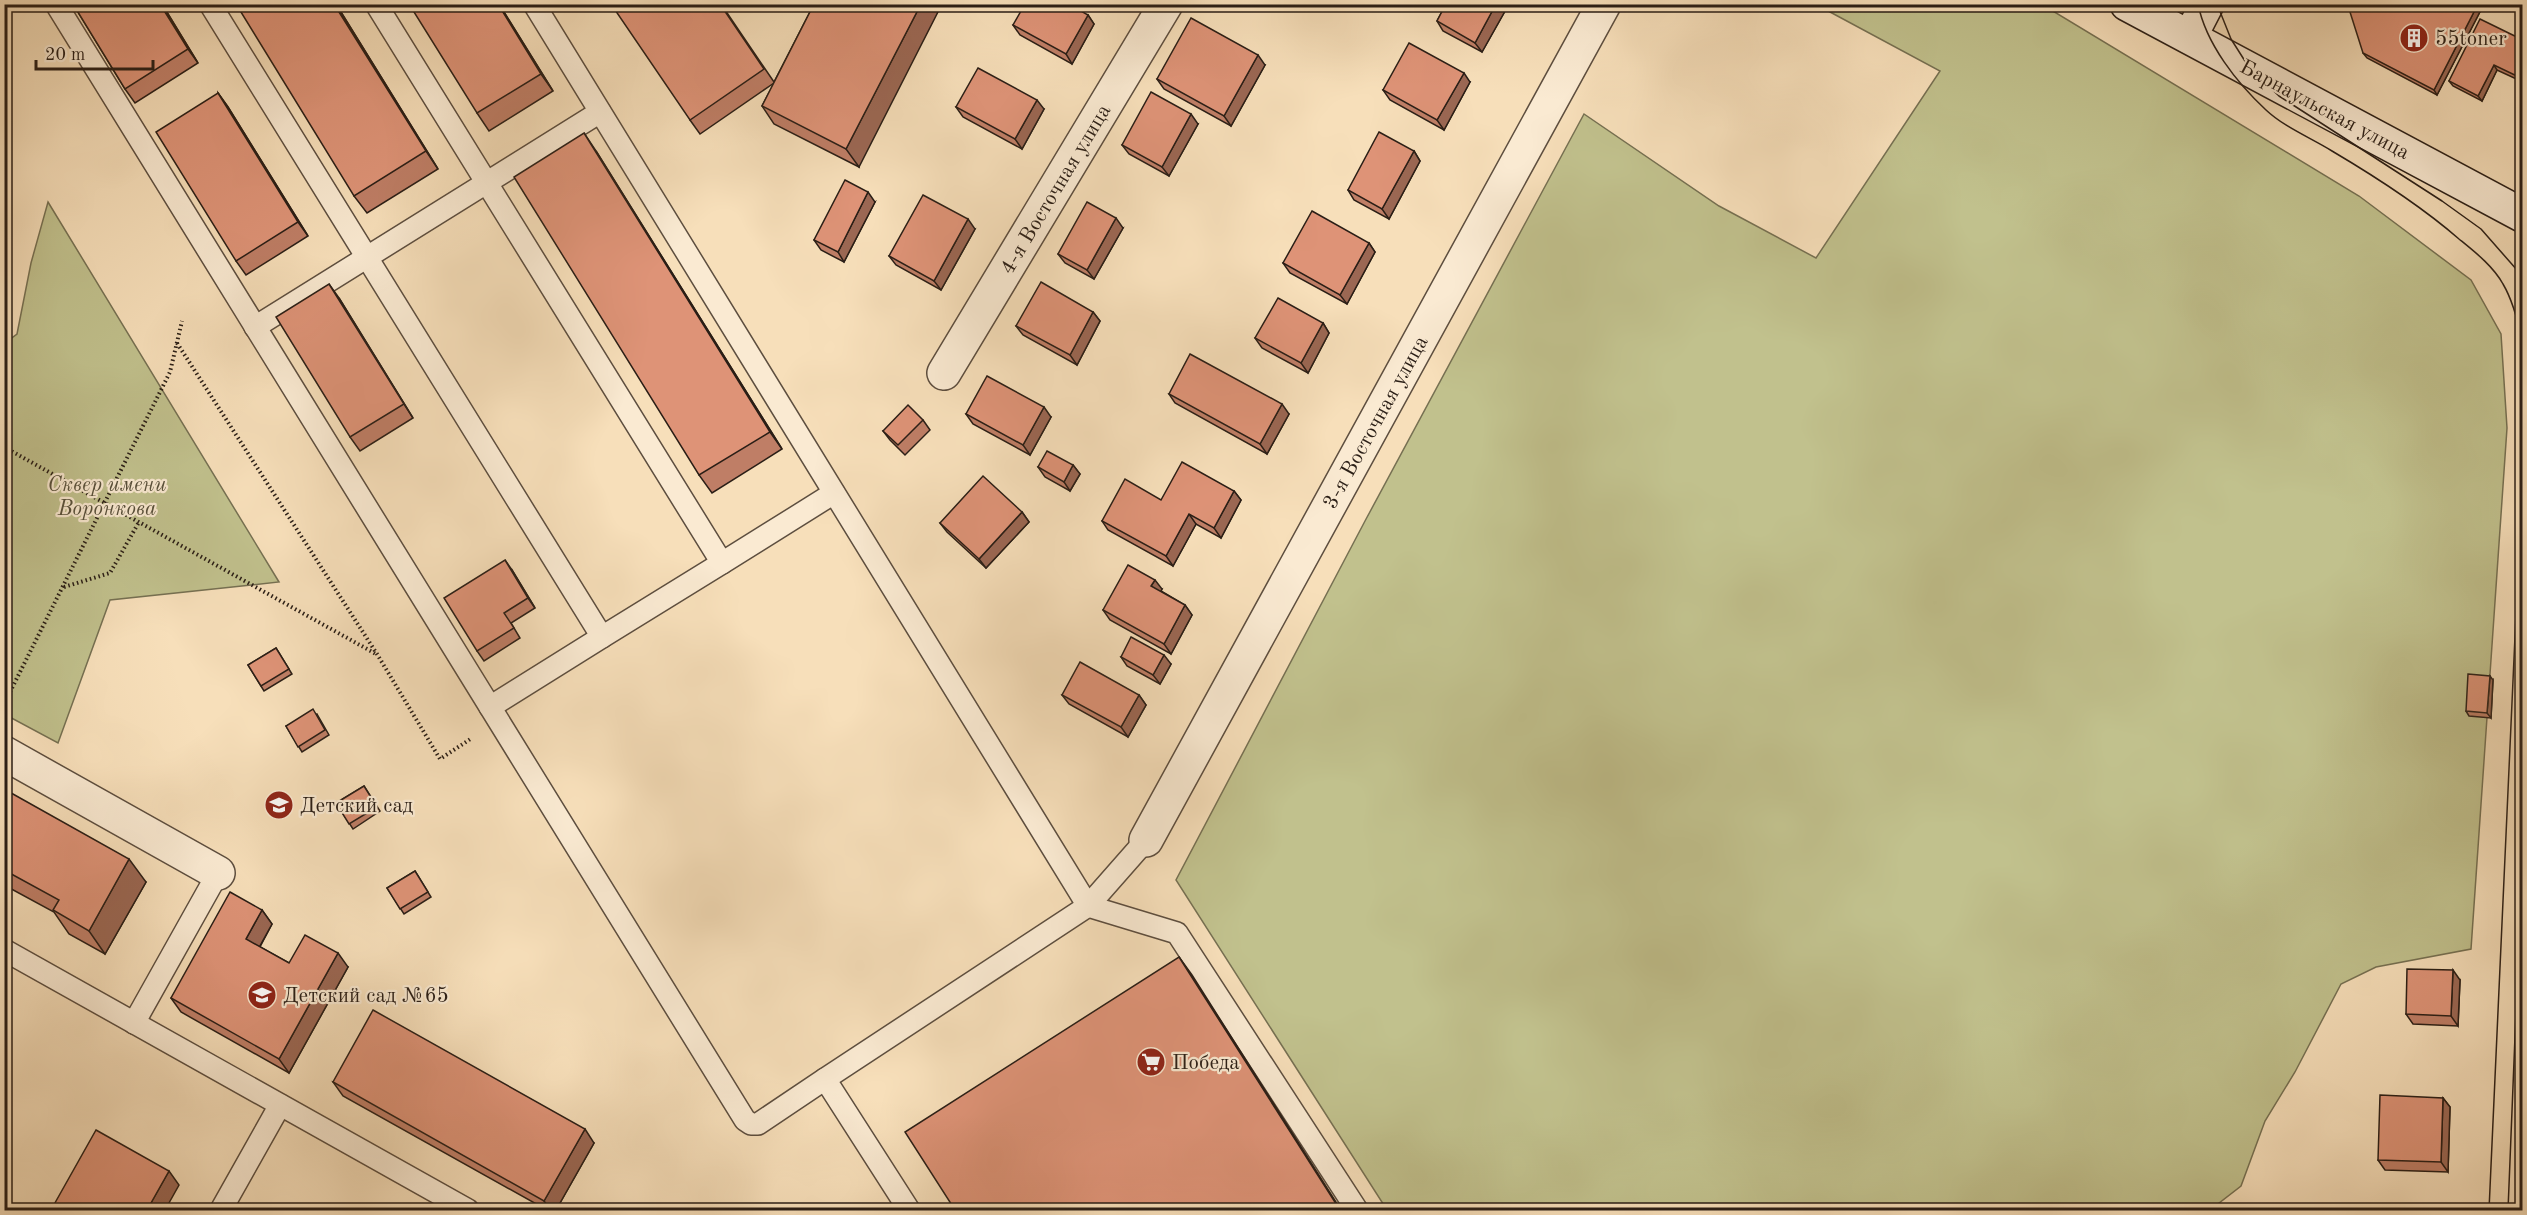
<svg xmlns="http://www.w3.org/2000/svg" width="2527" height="1215" font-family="'Old Standard TT',serif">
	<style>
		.green { fill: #c1c18d; stroke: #767052; stroke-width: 1.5 }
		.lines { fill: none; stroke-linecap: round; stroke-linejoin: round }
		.service-casing { stroke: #5d4e3f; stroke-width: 24 }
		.minor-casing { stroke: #5d4e3f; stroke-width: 36 }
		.secondary-casing { stroke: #2a1e16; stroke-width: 36 }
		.path { stroke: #2a1e16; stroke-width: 4; stroke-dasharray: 1.5 3; stroke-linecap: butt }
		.service { stroke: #faead2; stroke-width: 21 }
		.minor { stroke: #faead2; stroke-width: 33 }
		.secondary { stroke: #faead2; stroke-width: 33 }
		.tram { stroke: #2a1e16; stroke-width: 1.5 }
		.wall { fill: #bf7e66; stroke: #2a1e16; stroke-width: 1.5 }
		.shaded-wall { fill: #9b6753; stroke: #2a1e16; stroke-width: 1.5 }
		.building { fill: #de9377; stroke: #2a1e16; stroke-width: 1.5 }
		.labels { text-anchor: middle; stroke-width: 4.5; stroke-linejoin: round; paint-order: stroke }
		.poi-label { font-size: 21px; fill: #2a1e16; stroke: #faead2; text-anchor: start }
		.street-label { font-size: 21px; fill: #2a1e16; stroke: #faead2 }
		.park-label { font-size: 21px; font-style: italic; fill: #574f3a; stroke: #faead2 }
	</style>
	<rect width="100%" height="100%" fill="#f7dfba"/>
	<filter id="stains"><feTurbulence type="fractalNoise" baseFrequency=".00333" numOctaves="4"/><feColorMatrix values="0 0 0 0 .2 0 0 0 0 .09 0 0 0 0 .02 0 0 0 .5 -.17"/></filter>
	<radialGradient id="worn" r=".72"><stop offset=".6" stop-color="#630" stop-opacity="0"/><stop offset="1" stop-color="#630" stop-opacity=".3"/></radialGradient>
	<g class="green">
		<polygon points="1817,5 2043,5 2359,196 2471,280 2501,334 2507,428 2471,949 2376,967 2341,984 2295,1072 2265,1121 2241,1186 2210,1210 1387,1210 1176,880 1365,521 1584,114 1719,206 1816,258 1940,71"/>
		<polygon points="48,202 279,582 110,600 58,743 4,714 5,343 17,334 31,263"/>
	</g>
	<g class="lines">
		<g class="service-casing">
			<g id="service">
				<polyline points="56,4 745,1120 751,1124 758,1124 825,1079"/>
				<polyline points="210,4 602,637 722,563"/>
				<polyline points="376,4 722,563 834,493"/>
				<polyline points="534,4 1088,906 1177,933 1357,1210"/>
				<polyline points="255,327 600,112"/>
				<polyline points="490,707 602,637"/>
				<polyline points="4,954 6,951 468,1210"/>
				<polyline points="134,1023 218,873"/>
				<polyline points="221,1210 280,1105"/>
				<polyline points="909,1210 825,1079 1088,906 1146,840"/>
			</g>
		</g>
		<g class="minor-casing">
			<g id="minor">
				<polyline points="944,373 1166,4"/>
				<polyline points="4,753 218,873"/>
				<polyline points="1146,840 1604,4"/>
			</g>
		</g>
		<g class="secondary-casing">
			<g id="secondary">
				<polyline points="2127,4 2522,215"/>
				<polyline points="2190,37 2207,4"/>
			</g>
		</g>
		<g class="path">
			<polyline points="177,343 377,654 440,759 472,738"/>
			<polyline points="4,447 376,654"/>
			<polyline points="64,587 110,573 139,522"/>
			<polyline points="4,704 170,372 182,321"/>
		</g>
		<use href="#service" class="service"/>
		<use href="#minor" class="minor"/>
		<use href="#secondary" class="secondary"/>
		<g class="tram">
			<path d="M2198,4c8,40 39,79 68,106 18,17 45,28 66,41 44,26 88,54 127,88 16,13 34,27 44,45 10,17 15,37 19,56"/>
			<polyline points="2217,4 2231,39 2250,69 2279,96 2442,201 2481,229 2517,270 2522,281"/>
			<polyline points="2489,1210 2522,482"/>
			<polyline points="2508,1210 2522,863"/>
		</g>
	</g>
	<g class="wall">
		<polygon points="73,4 162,4 198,63 135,103 125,89"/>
		<polygon points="336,4 438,169 367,213 354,196"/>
		<polygon points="499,4 553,91 489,131 477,113"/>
		<polygon points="721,4 774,82 814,4 859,167 774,124 762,106 774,83 700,134 690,120"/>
		<polygon points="1251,4 1263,4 1260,9"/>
		<polygon points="1446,4 1509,4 1482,52 1443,31 1437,21"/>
		<polygon points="2484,4 2437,95 2367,58 2363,53"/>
		<polygon points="1088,15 1094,24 1072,64 1020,35 1013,25"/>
		<polygon points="2523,40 2523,82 2497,70 2482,101 2453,86 2449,81"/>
		<polygon points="1265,65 1231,126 1164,89 1157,79"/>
		<polygon points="1470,82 1444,130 1390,100 1383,90"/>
		<polygon points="218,93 228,107 308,236 246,275 236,261"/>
		<polygon points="956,107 1044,109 1022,149 963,117"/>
		<polygon points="1198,124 1169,176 1129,154 1122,145"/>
		<polygon points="596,151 782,449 712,493 699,475"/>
		<polygon points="1414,151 1420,161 1389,219 1354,200 1348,190"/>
		<polygon points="875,202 844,262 821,250 814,240"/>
		<polygon points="1123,228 1094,279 1065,263 1058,254"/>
		<polygon points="975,229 941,290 896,265 889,256"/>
		<polygon points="1369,243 1375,252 1347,304 1290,273 1283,263"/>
		<polygon points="339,298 413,418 360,451 350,437"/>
		<polygon points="1093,312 1100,321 1077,365 1023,335 1016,326"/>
		<polygon points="1323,323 1329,333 1308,373 1262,348 1255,338"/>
		<polygon points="1169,394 1289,414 1267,454 1175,403"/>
		<polygon points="966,414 1051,417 1030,455 973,424"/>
		<polygon points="923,420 930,430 905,455 890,440 883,431"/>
		<polygon points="1073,465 1080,474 1070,491 1045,477 1038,467"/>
		<polygon points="1234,491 1241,500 1221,538 1196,524 1173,566 1108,530 1102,521 1161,500"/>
		<polygon points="1022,512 1029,522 986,568 947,532 940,523"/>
		<polygon points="512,570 535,608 511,623 520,638 484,661 477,651"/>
		<polygon points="1162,589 1161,591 1185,605 1192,615 1171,654 1110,620 1103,610"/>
		<polygon points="276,648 292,674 264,691 248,665"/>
		<polygon points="1121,657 1171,664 1160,684 1127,666"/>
		<polygon points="2493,680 2491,718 2469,716 2466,711"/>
		<polygon points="1062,695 1139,695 1146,705 1128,737 1069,704"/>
		<polygon points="317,714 329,735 302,752 286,726"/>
		<polygon points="364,786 380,811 353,829 336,803"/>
		<polygon points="4,789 146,882 105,954 69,934 54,912 4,885"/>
		<polygon points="415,871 431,897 404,914 387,888"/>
		<polygon points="262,910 272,924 260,947 289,963 348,967 289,1073 181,1012 171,998"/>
		<polygon points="2460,980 2458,1026 2413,1024 2406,1014"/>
		<polygon points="333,1082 594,1143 556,1210 547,1210 343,1096"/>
		<polygon points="2443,1098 2450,1107 2448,1172 2385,1170 2378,1160"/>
	</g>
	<g class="shaded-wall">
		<polygon points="160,4 162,4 198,63 188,49"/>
		<polygon points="334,4 336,4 438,169 426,151"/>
		<polygon points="498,4 499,4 553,91 541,74"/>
		<polygon points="921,4 942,4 859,167 846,149"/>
		<polygon points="1257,4 1263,4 1260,9"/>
		<polygon points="1496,4 1509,4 1482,52 1475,43"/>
		<polygon points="2478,4 2484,4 2437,95 2434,90"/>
		<polygon points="1088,15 1094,24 1072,64 1066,54"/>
		<polygon points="1258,55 1265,65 1231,126 1224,116"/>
		<polygon points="2494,65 2497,70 2482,101 2478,96"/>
		<polygon points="1464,73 1470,82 1444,130 1437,120"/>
		<polygon points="218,93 228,107 308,236 298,222"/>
		<polygon points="1037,100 1044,109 1022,149 1015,139"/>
		<polygon points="1191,114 1198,124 1169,176 1162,167"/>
		<polygon points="584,133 596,151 782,449 770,432"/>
		<polygon points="1414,151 1420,161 1389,219 1382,209"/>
		<polygon points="868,192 875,202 844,262 838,252"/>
		<polygon points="1116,218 1123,228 1094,279 1087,270"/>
		<polygon points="968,219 975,229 941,290 934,281"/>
		<polygon points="1369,243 1375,252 1347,304 1340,295"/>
		<polygon points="329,284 339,298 413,418 404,404"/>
		<polygon points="1093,312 1100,321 1077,365 1070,355"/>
		<polygon points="1323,323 1329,333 1308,373 1301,363"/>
		<polygon points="1282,404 1289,414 1267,454 1260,444"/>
		<polygon points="1044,407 1051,417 1030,455 1023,445"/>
		<polygon points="1073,465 1080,474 1070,491 1064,482"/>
		<polygon points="1234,491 1241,500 1221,538 1214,528"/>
		<polygon points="1022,512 1029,522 986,568 979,559"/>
		<polygon points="1189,514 1196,524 1173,566 1166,556"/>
		<polygon points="505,560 512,570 535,608 528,598"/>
		<polygon points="1155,580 1162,589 1158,596 1151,586"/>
		<polygon points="1185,605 1192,615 1171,654 1164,644"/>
		<polygon points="1164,655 1171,664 1160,684 1153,675"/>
		<polygon points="2490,676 2493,680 2491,718 2487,713"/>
		<polygon points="1139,695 1146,705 1128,737 1121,727"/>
		<polygon points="129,859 146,882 105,954 89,931"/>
		<polygon points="262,910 272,924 256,953 246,939"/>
		<polygon points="338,953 348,967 289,1073 279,1059"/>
		<polygon points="1179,957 1192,975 1341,1210 1340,1210"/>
		<polygon points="2453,970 2460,980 2458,1026 2451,1016"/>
		<polygon points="2443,1098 2450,1107 2448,1172 2441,1162"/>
		<polygon points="585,1129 594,1143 556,1210 551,1210 544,1201"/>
		<polygon points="169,1171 179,1185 165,1210 147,1210"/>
	</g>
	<g class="building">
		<polygon points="73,4 160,4 188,49 125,89"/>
		<polygon points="236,4 334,4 426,151 354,196"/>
		<polygon points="409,4 498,4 541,74 477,113"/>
		<polygon points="611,4 720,4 764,69 690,120"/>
		<polygon points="814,4 921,4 846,149 762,106"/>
		<polygon points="1025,4 1069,4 1088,15 1066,54 1013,25"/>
		<polygon points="1446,4 1496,4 1475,43 1437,21"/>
		<polygon points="2354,4 2478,4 2434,90 2363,53 2350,12"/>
		<polygon points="1191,18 1258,55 1224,116 1157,79"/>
		<polygon points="2480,19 2523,40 2523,79 2494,65 2478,96 2449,81"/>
		<polygon points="1409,43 1464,73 1437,120 1383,90"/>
		<polygon points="978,68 1037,100 1015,139 956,107"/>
		<polygon points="1151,92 1191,114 1162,167 1122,145"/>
		<polygon points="218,93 298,222 236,261 156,132"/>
		<polygon points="1379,132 1414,151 1382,209 1348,190"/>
		<polygon points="584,133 770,432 699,475 514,177"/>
		<polygon points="845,180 868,192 838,252 814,240"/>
		<polygon points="923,195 968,219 934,281 889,256"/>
		<polygon points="1087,202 1116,218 1087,270 1058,254"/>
		<polygon points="1312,211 1369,243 1340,295 1283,263"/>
		<polygon points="1041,282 1093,312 1070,355 1016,326"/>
		<polygon points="329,284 404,404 350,437 276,317"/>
		<polygon points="1278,298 1323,323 1301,363 1255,338"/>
		<polygon points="1190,354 1282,404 1260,444 1169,394"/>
		<polygon points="987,376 1044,407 1023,445 966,414"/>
		<polygon points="908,405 923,420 898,445 883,431"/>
		<polygon points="1047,451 1073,465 1064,482 1038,467"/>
		<polygon points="1182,462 1234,491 1214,528 1189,514 1166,556 1102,521 1125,479 1161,500"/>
		<polygon points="983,476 1022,512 979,559 940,523"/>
		<polygon points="505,560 528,598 504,613 514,628 477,651 444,598"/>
		<polygon points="1128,565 1155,580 1151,586 1185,605 1164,644 1103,610"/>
		<polygon points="1131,637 1164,655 1153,675 1121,657"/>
		<polygon points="276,648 289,669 261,686 248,665"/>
		<polygon points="1080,662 1139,695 1121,727 1062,695"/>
		<polygon points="2468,674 2490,676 2487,713 2466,711"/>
		<polygon points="313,709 325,730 298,747 286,726"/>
		<polygon points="364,786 377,807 349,824 336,803"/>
		<polygon points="4,789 129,859 89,931 53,910 59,900 4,870"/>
		<polygon points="415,871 428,892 400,909 387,888"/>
		<polygon points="230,892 262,910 246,939 289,963 305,935 338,953 279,1059 171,998"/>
		<polygon points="1179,957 1340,1210 955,1210 905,1132"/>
		<polygon points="2407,969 2453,970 2451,1016 2406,1014"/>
		<polygon points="373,1010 585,1129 544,1201 333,1082"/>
		<polygon points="2380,1095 2443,1098 2441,1162 2378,1160"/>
		<polygon points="96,1130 169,1171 147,1210 51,1210"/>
	</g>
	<defs>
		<g id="building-disc" transform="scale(1.5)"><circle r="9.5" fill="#8f2418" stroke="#faead2"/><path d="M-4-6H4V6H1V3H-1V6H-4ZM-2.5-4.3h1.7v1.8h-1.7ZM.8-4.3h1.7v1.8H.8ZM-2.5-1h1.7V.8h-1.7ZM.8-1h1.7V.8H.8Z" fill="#fff"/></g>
		<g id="school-disc" transform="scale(1.5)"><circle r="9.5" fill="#8f2418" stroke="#faead2"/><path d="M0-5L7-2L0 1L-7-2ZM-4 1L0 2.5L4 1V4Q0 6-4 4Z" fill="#fff"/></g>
		<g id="supermarket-disc" transform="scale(1.5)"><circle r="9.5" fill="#8f2418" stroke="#faead2"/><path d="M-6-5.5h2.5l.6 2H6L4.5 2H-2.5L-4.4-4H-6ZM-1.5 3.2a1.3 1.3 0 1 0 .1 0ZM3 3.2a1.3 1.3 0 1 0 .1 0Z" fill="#fff"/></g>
	</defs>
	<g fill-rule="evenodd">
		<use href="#building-disc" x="2414" y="38"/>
		<use href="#school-disc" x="279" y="805"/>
		<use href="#school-disc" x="262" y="995"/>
		<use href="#supermarket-disc" x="1151" y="1062"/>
	</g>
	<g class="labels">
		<g class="poi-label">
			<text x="2435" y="45">55toner</text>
			<text x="300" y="812">Детский сад</text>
			<text x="283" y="1002">Детский сад №65</text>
			<text x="1172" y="1069">Победа</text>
		</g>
		<g class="street-label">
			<text transform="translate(2325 109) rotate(28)" y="7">Барнаульская улица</text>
			<text transform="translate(1055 189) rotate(-59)" y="7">4-я Восточная улица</text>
			<text transform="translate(1375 422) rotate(-61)" y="7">3-я Восточная улица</text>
		</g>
		<g class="park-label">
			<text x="107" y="491">Сквер имени<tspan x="107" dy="24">Воронкова</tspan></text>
		</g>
	</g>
	<rect width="2527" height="1215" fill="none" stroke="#f7dfba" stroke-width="24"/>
	<rect x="6" y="6" width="2515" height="1203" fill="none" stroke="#2a1e16" stroke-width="3"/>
	<rect x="12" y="12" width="2503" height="1191" fill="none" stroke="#2a1e16" stroke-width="1.5"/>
	<path d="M36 60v9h117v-9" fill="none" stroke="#2a1e16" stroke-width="3"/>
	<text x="45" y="60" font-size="18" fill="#2a1e16" stroke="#faead2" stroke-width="4.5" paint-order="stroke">20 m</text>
	<rect width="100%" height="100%" filter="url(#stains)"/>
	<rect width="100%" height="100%" fill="url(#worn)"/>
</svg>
